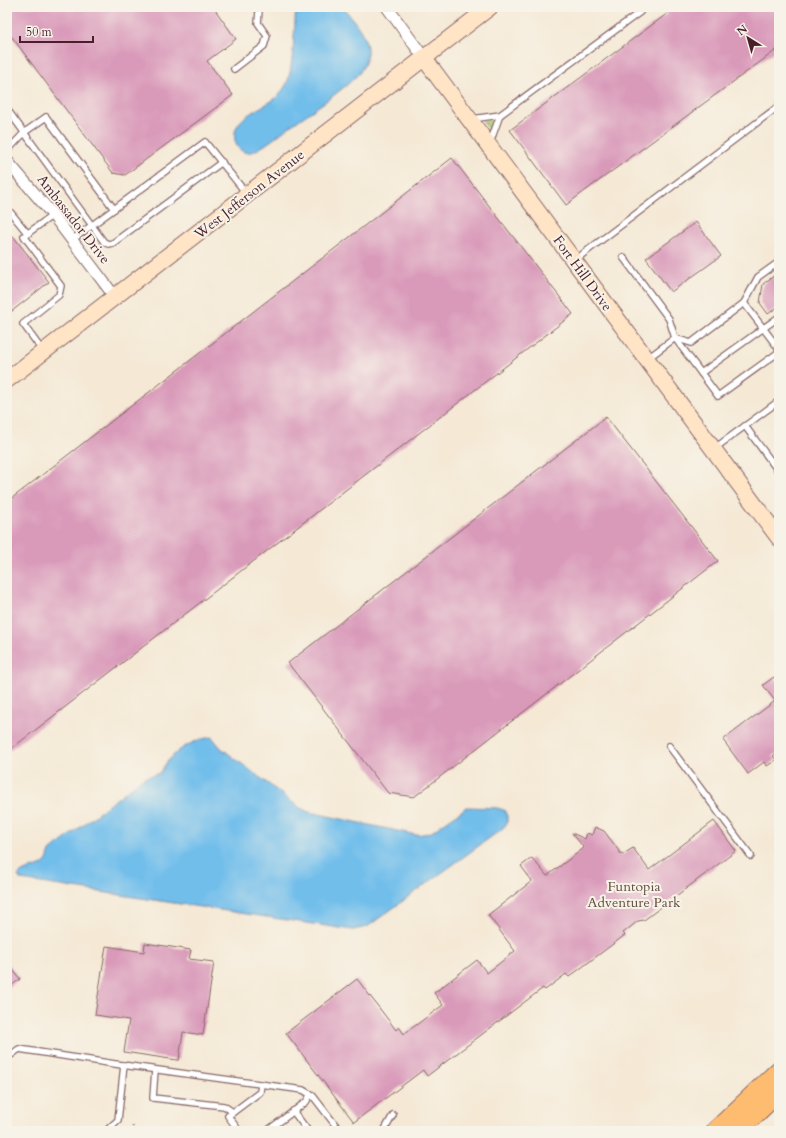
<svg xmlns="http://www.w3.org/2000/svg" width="786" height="1138" font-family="Cardo,serif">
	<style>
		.green { fill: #b4d982; stroke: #7f7c56 }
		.water { fill: #71beeb; stroke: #5e6e8b }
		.building { fill: #d999b9 }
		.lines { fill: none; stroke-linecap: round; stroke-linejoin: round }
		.lane-casing { stroke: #866667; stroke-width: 8 }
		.street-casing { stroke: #866667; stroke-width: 13 }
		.secondary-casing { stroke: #866667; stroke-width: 18 }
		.primary-casing { stroke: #866667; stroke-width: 20 }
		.path { stroke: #866667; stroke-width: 2; stroke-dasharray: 1 3; stroke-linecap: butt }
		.lane { stroke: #fff; stroke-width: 5.5 }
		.street { stroke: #fff; stroke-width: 11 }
		.secondary { stroke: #ffe4c6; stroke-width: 16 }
		.primary { stroke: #febc70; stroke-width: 18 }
		.labels { text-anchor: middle; stroke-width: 4; stroke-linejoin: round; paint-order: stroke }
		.street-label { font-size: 14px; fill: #4a1f2b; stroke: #f7f3e8 }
		.park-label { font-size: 14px; fill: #644e41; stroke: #f7f3e8 }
	</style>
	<rect width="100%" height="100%" fill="#f7f3e8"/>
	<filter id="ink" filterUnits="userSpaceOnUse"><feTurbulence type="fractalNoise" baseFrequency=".025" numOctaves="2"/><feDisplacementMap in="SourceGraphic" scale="8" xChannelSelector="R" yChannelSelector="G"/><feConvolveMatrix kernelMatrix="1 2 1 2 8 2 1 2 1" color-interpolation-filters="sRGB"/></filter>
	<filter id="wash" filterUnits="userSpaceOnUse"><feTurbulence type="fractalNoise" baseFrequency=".012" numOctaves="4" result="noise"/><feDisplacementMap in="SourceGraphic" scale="16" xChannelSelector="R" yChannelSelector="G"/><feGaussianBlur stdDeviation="0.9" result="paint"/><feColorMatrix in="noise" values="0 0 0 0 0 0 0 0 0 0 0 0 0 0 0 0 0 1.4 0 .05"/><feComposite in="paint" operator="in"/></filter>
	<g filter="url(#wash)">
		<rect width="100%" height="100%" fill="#f5e9d6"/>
		<polygon class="green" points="495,120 490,131 483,121"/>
		<g class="water">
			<path d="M296,7h47c10,13 25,29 24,45 0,7 -3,14 -7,20 -16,19 -54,42 -75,58 -8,6 -31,26 -41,22 -5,-2 -8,-7 -9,-12 -4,-24 28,-31 42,-43 3,-3 6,-7 9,-12 8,-16 8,-58 10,-78z"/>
			<path d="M212,737l9,11 79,60 9,4 107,23 14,-2 37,-26 30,1 7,2 4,8v4l-6,7 -135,98 -14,3 -332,-50 -3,-4c7,-10 22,-5 29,-16 1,-2 2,-6 3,-9l93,-73 17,-5c10,-20 31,-33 52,-36z"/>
		</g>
		<g id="blocks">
			<g class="building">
				<polygon points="7,7 213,7 236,39 207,61 233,95 125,175 113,173 12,37 7,40"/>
				<polygon points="663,7 779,7 779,48 566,205 510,130 668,13"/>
				<polygon points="452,158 573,314 7,752 7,502"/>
				<polygon points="696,222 721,256 671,292 646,258"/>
				<polygon points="13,236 49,282 7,315 7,241"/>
				<polygon points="779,272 779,306 768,314 760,303 763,284"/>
				<polygon points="606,417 718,561 414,797 388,793 288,663"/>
				<polygon points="774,677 779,683 779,752 773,756 776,760 767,766 764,762 748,774 723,740 775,701 763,685"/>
				<polygon points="714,821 736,851 644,920 638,921 623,933 625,935 569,977 566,974 545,990 543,988 427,1076 423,1070 354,1122 286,1033 357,979 396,1030 399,1027 404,1034 443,1005 434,993 477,960 487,973 515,951 488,915 532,881 521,866 532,858 547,876 584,848 572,833 585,839 587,833 592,835 595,827 604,831 622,855 633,848 649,870"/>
				<polygon points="145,943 191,950 189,959 214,962 203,1035 183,1032 179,1060 177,1060 124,1052 129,1020 95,1015 106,946 144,952"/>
				<polygon points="7,962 20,979 7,989"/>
			</g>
		</g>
	</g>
	<g filter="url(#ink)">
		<use href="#blocks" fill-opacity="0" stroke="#866667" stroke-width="1"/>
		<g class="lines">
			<g class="lane-casing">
				<g id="lane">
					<polyline points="234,69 264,46 267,36 258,23 259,11 256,7"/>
					<polyline points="7,109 104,242 108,244 113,243 222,162"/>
					<polyline points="472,119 500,115 640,12 636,7"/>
					<polyline points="490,143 500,115"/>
					<polyline points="7,151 25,132 46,117 114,209"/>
					<polyline points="7,208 28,234"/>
					<polyline points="72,240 205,142 246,193"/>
					<polyline points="623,257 669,319 675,338 718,396 779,352"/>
					<polyline points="575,260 779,106"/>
					<polyline points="744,303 779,349"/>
					<polyline points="42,350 23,324 59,295 61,286 24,236 53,215"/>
					<polyline points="648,358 675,338 691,343 744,303 758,277 779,262"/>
					<polyline points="701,373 779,317"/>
					<polyline points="745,426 779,472"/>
					<polyline points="715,448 779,401"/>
					<polyline points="669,746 751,856"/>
					<polyline points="7,1058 19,1049 115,1064 303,1090 313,1096 340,1131"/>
					<polyline points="155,1070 153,1098 224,1106 233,1112"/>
					<polyline points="293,1111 308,1131"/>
					<polyline points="106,1131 118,1120 124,1065"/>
					<polyline points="239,1131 228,1116 260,1092 261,1084"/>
					<polyline points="267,1131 306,1102 311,1094"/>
					<polyline points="384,1131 393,1115"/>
				</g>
			</g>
			<g class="street-casing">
				<g id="street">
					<polyline points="387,7 424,58"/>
					<polyline points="7,161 53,215 115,297"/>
				</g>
			</g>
			<g class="secondary-casing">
				<g id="secondary">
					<polyline points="424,58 779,538"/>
					<polyline points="7,380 490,7"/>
				</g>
			</g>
			<g class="primary-casing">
				<g id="primary">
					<polyline points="715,1131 779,1070"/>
					<polyline points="738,1131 779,1092"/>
				</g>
			</g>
			<polyline class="path" points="132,1131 133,1125"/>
			<use href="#lane" class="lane"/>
			<use href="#street" class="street"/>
			<use href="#secondary" class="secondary"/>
			<use href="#primary" class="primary"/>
		</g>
	</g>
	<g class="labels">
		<g class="street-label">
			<text transform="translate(249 194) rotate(-38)" y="5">West Jefferson Avenue</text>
			<text transform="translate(74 219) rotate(52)" y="5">Ambassador Drive</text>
			<text transform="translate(583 273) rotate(54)" y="5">Fort Hill Drive</text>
		</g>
		<g class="park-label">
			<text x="634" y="891">Funtopia<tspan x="634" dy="16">Adventure Park</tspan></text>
		</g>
	</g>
	<rect width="786" height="1138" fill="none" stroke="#f7f3e8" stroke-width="24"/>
	<g transform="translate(748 38) rotate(323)" stroke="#f7f3e8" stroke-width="3" paint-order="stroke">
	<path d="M0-3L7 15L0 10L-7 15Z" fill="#4a1f2b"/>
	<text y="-6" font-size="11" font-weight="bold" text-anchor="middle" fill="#4a1f2b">N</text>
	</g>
	<path d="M20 36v6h73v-6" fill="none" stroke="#4a1f2b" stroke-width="2"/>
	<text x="26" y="36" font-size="12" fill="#4a1f2b" stroke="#f7f3e8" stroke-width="3" paint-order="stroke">50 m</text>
</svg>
